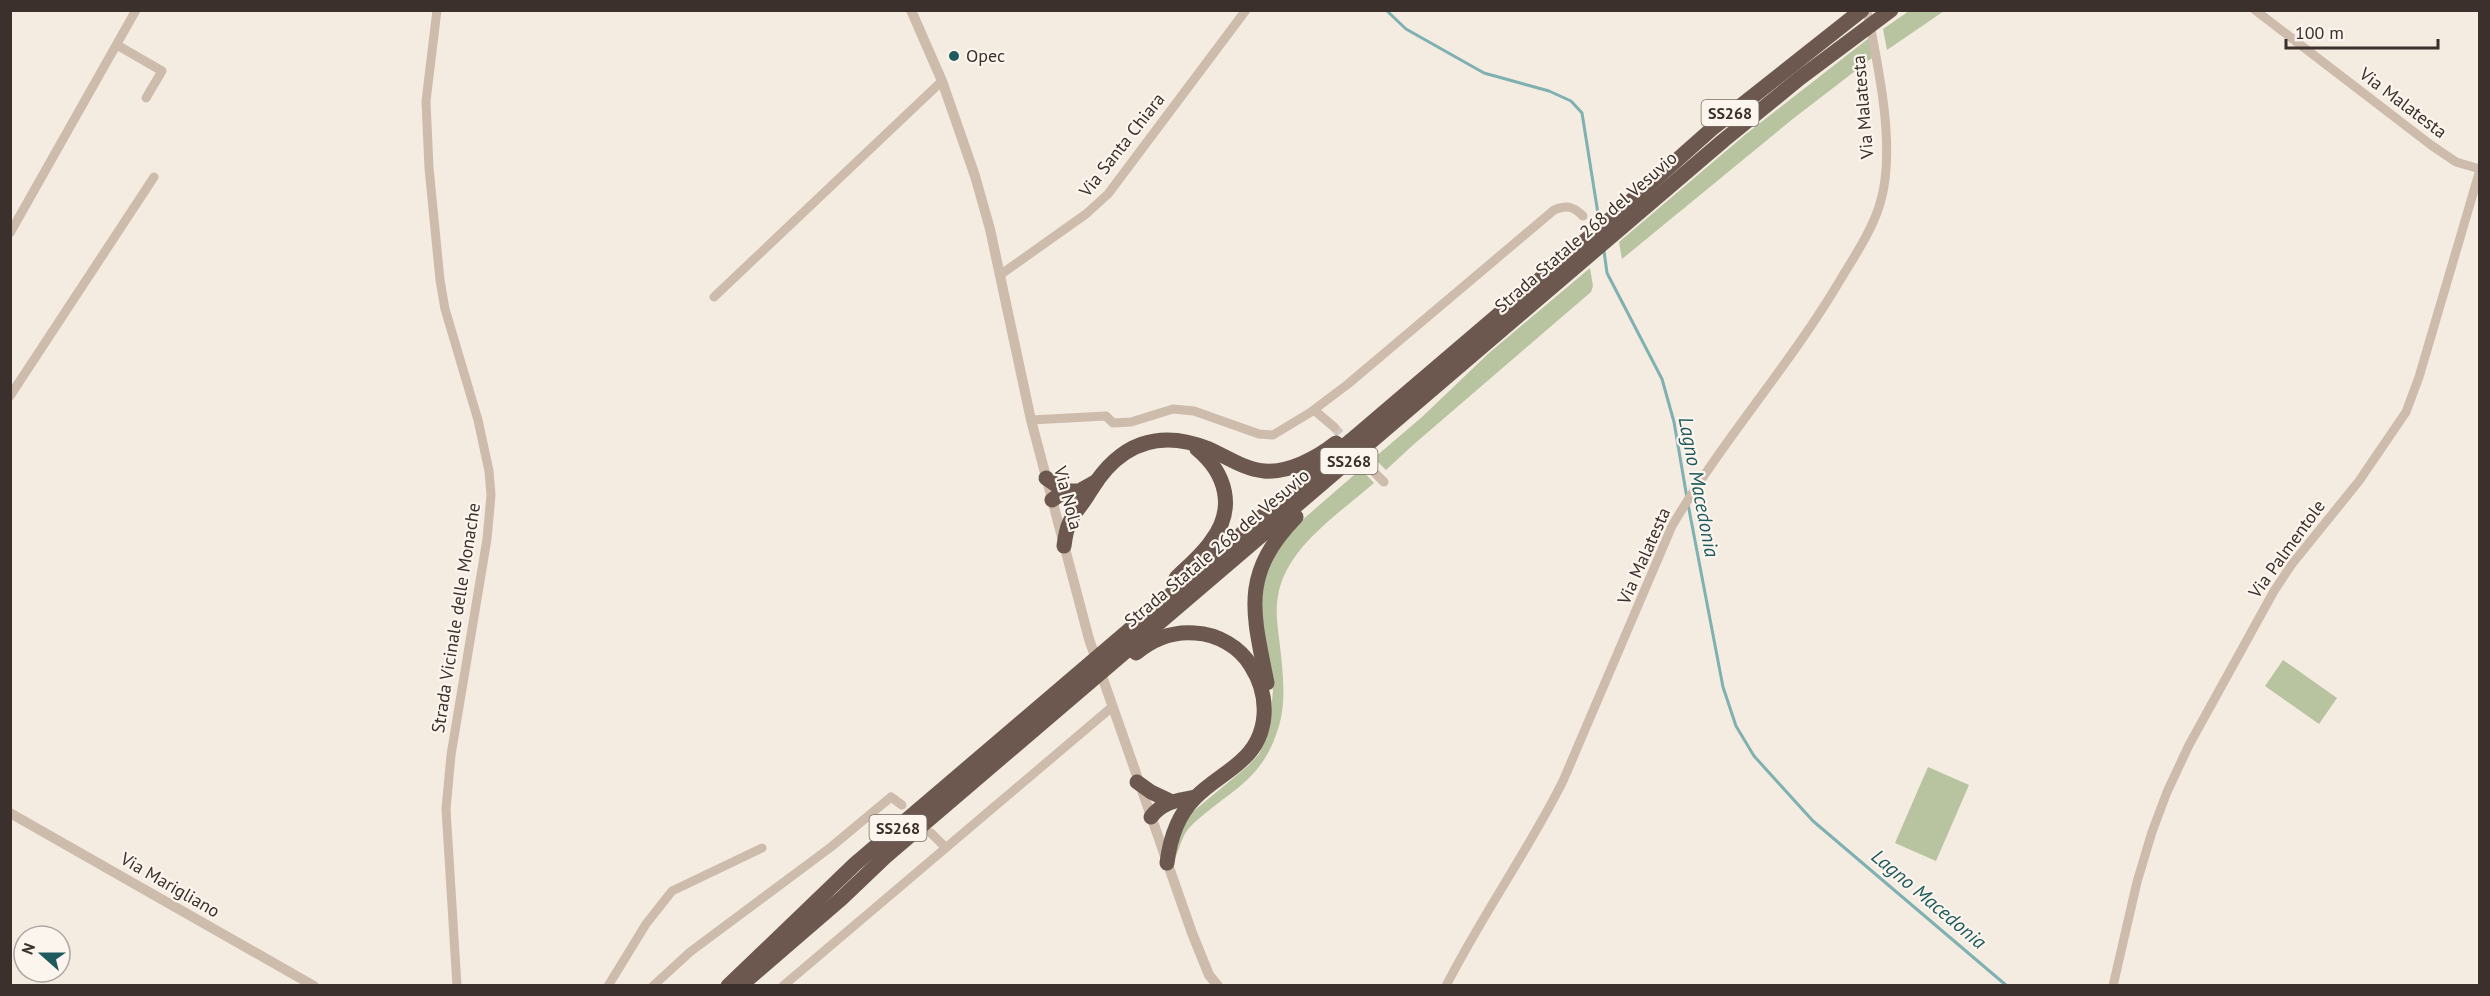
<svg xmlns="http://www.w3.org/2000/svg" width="2490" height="996" font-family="'PT Sans',sans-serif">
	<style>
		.green { fill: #b8c4a0 }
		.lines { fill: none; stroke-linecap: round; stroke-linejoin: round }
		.stream { stroke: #7fb0b2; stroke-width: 3 }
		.minor-tunnel { stroke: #cfc6bd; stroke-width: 9; stroke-dasharray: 9 4.5; stroke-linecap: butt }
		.minor { stroke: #cdbbac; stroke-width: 9 }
		.tertiary { stroke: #cdbbac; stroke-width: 10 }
		.trunk { stroke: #6c584f; stroke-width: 15 }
		.poi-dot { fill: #1f5a5e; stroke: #fbf5ee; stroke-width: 2 }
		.labels { text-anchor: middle; stroke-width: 4.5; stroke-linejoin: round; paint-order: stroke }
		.shield { fill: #fbf5ee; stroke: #756b66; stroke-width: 1.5 }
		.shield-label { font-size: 16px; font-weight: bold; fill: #3b302b }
		.poi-label { font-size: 18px; fill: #3b302b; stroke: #fbf5ee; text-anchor: start }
		.street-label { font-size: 18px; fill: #3b302b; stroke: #fbf5ee }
		.water-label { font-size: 20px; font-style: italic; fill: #1f5a5e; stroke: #fbf5ee }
	</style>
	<rect width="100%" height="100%" fill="#f4ebe1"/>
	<g class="green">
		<polygon points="1909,11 1944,11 1887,50 1883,29"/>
		<polygon points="1869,38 1872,58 1794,118 1622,259 1619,242 1746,134"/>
		<polygon points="1590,268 1593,286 1591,292 1413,445 1386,470 1374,458 1422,417 1489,353"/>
		<path d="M1361,469l13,14c-35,31 -88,64 -96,113 -3,17 0,33 2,50 3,28 7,59 -3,86 -17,52 -53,61 -88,96 -8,9 -10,24 -15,32l3,-24 13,-22 58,-48 11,-12 10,-24 4,-39 -14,-69 7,-55 27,-39z"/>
		<polygon points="2283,660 2337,698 2319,724 2265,686"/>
		<polygon points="1928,767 1969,785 1936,861 1895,843"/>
	</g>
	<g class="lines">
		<g class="stream">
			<polyline points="1386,10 1406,29 1484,73 1549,91 1571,101 1582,113 1599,220"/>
			<polyline points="1604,251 1607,273 1662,379 1674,422 1687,498"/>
			<polyline points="1688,504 1723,687 1736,726 1754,756 1813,821 2007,986"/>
		</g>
		<polyline class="minor-tunnel" points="1334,427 1368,466"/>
		<g class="minor">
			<polyline points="437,10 426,101 429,168 440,280 445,309 478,420 489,471 491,495 487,539 451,755 446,809 457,986"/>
			<polyline points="2255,10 2431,145 2456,162 2480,169"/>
			<polyline points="117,45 162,71 146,98"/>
			<polyline points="10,233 136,10"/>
			<polyline points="1000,275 1086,214 1108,194 1246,10"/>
			<polyline points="714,297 942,81"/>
			<polyline points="10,396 154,177"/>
			<polyline points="1314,410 1334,427"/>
			<path d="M1031,420l75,-4 7,7 18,-1 42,-13 21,2 65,23 14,1 38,-23 37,-28 206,-174c13,-5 19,-4 29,6"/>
			<polyline points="1368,466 1384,482"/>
			<polyline points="931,833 945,847"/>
			<polyline points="608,986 646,924 672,891 762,848"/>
			<polyline points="653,986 690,952 831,847 891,797 902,805"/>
			<polyline points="783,986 1112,707"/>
			<path d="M1446,986c36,-71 82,-135 117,-205l109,-255c51,-87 119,-162 170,-249 14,-23 32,-50 39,-77 15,-53 -3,-135 -14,-190"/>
			<polyline points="2113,986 2137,882 2152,832 2167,792 2189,745 2274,591 2292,564 2359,481 2406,412 2419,377 2480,170"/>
		</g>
		<g class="tertiary">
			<polyline points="911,10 942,81 975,176 990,229 1031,420 1089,639 1192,933 1209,975 1218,986"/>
			<polyline points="10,813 314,986"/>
		</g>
		<g class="trunk">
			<polyline points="1046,478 1065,491"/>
			<polyline points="1052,500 1065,491 1079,491 1097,481"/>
			<path d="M1064,546c4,-33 12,-30 27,-56 28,-46 67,-62 118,-41 18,8 35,20 55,22 25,2 53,-13 72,-28"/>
			<path d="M1176,578c12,-12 27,-24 36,-38 24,-32 14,-67 -15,-91"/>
			<path d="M1136,653c17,-14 37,-22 59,-20 22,1 45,14 56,33 19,30 19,70 -10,95 -14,13 -33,23 -46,37 -18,18 -25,40 -28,65"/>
			<path d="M1267,683c-14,-71 -27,-108 29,-166"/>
			<polyline points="1137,782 1151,792 1170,801"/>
			<path d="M1151,817c12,-16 26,-16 44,-20"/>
			<polyline points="728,986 855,864 1614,216 1714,127 1862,10"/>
			<polyline points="740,986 842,898 885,857 1724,140 1800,78 1891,10"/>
		</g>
	</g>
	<circle class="poi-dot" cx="954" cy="56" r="6"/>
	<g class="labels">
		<g class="shield">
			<rect x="1701.5" y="100" width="57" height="26" rx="4.5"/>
			<rect x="1320.5" y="448" width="57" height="26" rx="4.5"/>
			<rect x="869.5" y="815" width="57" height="26" rx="4.5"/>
		</g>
		<g class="shield-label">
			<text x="1730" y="119">SS268</text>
			<text x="1349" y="467">SS268</text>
			<text x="898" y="834">SS268</text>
		</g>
		<g class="poi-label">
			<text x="966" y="62">Opec</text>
		</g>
		<g class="street-label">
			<text transform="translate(2403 103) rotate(37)" y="6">Via Malatesta</text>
			<text transform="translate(1863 107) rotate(-95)" y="6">Via Malatesta</text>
			<text transform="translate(1122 145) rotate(-52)" y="6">Via Santa Chiara</text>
			<text transform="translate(1586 232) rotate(-41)" y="6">Strada Statale 268 del Vesuvio</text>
			<text transform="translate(1068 498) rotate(75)" y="6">Via Nola</text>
			<text transform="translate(1217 548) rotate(-40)" y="6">Strada Statale 268 del Vesuvio</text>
			<text transform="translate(2287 549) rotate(-54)" y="6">Via Palmentole</text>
			<text transform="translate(1644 556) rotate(-66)" y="6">Via Malatesta</text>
			<text transform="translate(456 618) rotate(-81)" y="6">Strada Vicinale delle Monache</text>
			<text transform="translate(170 885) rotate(30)" y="6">Via Marigliano</text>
		</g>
		<g class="water-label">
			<text transform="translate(1699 487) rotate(79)" y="7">Lagno Macedonia</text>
			<text transform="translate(1929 899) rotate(40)" y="7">Lagno Macedonia</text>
		</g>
	</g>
	<rect width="2490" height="996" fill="none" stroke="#3b302b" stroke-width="24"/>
	<g transform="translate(42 954) rotate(291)"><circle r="28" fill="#fbf5ee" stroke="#aea6a0" stroke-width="1.5"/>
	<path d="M0-4.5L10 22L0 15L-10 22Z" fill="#1f5a5e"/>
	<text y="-9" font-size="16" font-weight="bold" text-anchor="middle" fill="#3b302b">N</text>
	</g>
	<path d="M2286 39v9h152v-9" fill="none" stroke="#3b302b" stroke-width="3"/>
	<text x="2295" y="39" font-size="18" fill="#3b302b" stroke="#fbf5ee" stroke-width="4.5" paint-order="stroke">100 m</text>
</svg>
